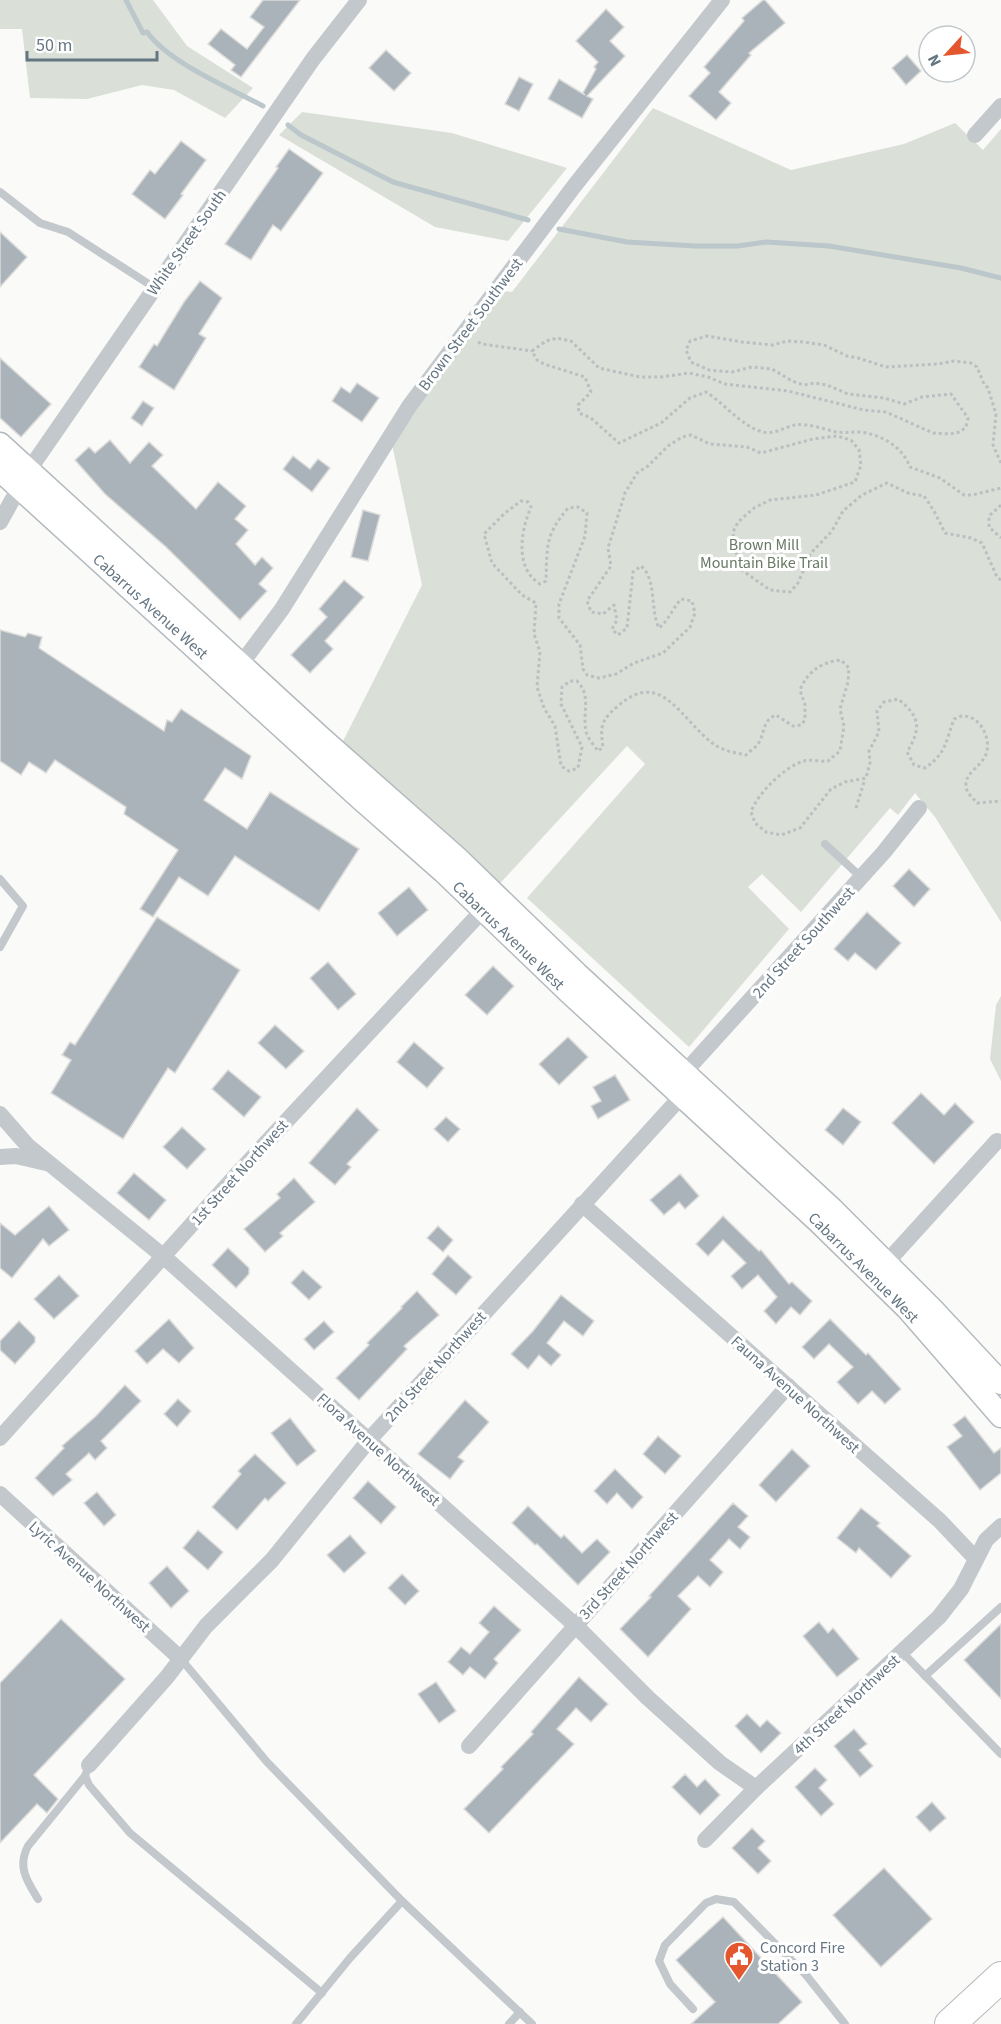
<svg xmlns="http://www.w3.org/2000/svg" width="1001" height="2024" font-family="'Source Sans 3',sans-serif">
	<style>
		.green { fill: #dadfd7 }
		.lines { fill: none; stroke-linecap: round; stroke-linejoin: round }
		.stream { stroke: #bbc7cb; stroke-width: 5 }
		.building { fill: #aab3b9; stroke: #dcdcda; stroke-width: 1.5 }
		.secondary-casing { stroke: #b3babf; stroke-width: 25 }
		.highway-casing { stroke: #b4b9bd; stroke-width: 32 }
		.path { stroke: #bbbfc2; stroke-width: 3; stroke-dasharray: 3 3; stroke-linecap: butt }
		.lane { stroke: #c3c8cc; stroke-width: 8 }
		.street { stroke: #c3c8cc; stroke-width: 16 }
		.secondary { stroke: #fff; stroke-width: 22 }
		.highway { stroke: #fff; stroke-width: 30 }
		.labels { text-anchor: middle; stroke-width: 6; stroke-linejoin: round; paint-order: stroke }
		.street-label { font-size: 16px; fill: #657683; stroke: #fff }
		.park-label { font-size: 16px; fill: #687a64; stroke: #fff }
		.poi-label { font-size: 16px; fill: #657683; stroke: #fff; text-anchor: start }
	</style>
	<rect width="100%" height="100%" fill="#fafaf8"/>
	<g class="green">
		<polygon points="0,0 153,0 187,46 253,88 225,118 174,90 142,85 87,99 30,98 22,29 0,29"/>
		<polygon points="653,108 791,170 904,144 955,123 983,150 1001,129 1001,922 935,817 915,793 898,815 890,808 801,912 762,874 748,887 789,929 689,1047 527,898 645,764 627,746 492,892 337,753 422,585 390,435 496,290 512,292"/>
		<polygon points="302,112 452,133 567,168 508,241 435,227 279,135"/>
		<polygon points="1001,996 1001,1081 990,1059 996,1005"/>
	</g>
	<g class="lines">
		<g class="stream">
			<path d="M126,0l17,33 4,-1c22,31 83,56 116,74"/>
			<polyline points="288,125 301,135 393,182 528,220"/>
			<polyline points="559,229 627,242 695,246 738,246 766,242 829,246 961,268 1001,278"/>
		</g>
	</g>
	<g class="building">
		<polygon points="263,0 300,0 241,77 231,70 235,65 208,44 221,29 247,49 264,27 250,17"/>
		<polygon points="763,0 765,0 785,23 749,53 751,55 719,92 731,103 716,120 689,96 710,73 704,67 744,21 742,18"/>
		<polygon points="606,9 624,27 610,41 625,56 587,96 593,99 582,118 548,99 559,79 585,95 583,93 596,69 594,67 598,62 576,41"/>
		<polygon points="386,50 411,73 394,91 369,68"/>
		<polygon points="907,55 921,71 906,85 892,68"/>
		<polygon points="519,77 533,84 519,111 505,104"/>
		<polygon points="181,141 206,160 181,194 183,195 165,219 132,194 150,170 155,174"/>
		<polygon points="289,149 323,173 281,231 273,225 251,260 225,244 278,168 276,167"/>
		<polygon points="0,232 27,257 0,287"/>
		<polygon points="200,281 222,298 199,334 206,338 174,390 139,367 154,344 157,346 184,302"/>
		<polygon points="0,358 51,404 21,437 0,418"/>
		<polygon points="357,383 379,398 362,422 332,401 341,387 350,393"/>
		<polygon points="143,401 154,408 142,426 131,418"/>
		<polygon points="110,440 130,463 149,442 163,455 152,466 196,509 218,482 246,506 235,519 248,530 236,544 255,565 262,557 273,568 259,584 267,591 240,620 166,547 105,494 75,460 89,447 95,453"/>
		<polygon points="293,456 310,469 318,459 330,468 312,492 283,469"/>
		<polygon points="363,510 380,515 368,561 351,557"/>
		<polygon points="344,580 364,597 325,641 333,649 310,673 291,655 327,617 319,609"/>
		<polygon points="0,630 25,637 28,633 42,637 39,648 164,731 167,720 172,722 181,709 251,756 242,779 225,768 204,800 247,829 270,792 359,849 319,911 235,856 208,896 179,877 153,917 140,909 178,850 124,814 126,807 55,760 46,773 29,762 21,775 0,761"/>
		<polygon points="909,869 930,889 914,907 893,886"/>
		<polygon points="409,887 428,910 397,936 378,913"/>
		<polygon points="867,912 901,943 876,970 855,953 848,961 834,949"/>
		<polygon points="157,917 240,970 175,1073 168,1068 123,1139 51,1093 71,1060 62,1055 70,1042 75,1045"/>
		<polygon points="328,962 356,994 338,1010 310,978"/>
		<polygon points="493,966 514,986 487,1015 465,995"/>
		<polygon points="275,1025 304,1051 286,1069 258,1043"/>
		<polygon points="568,1037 588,1057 559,1085 539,1064"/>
		<polygon points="414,1042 444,1068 427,1088 397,1062"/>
		<polygon points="228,1070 261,1097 244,1117 212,1089"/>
		<polygon points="615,1075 630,1100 598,1119 591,1106 601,1101 593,1087"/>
		<polygon points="921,1093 944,1115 955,1103 974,1122 934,1164 892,1123"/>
		<polygon points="357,1108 379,1130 347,1164 351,1167 335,1185 309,1163"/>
		<polygon points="843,1108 861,1122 843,1145 825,1130"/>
		<polygon points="446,1117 460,1129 448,1142 434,1129"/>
		<polygon points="182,1127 206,1149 187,1169 163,1147"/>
		<polygon points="134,1173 166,1200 149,1220 117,1193"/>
		<polygon points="680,1174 699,1196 685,1209 679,1202 664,1215 650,1200"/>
		<polygon points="294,1178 315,1202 280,1233 283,1236 265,1252 244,1229 280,1198 277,1194"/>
		<polygon points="49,1206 69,1230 49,1246 43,1239 12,1278 0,1268 0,1223 15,1235"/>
		<polygon points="723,1216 759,1251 761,1250 789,1284 792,1282 812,1301 800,1315 791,1307 776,1324 764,1311 777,1297 758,1275 742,1289 731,1276 746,1263 723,1240 708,1256 696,1244"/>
		<polygon points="438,1226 453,1240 443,1252 427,1238"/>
		<polygon points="228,1248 249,1268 249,1274 236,1288 212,1265"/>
		<polygon points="448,1255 472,1277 456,1295 432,1274"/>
		<polygon points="303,1270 322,1287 309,1300 291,1283"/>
		<polygon points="59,1275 79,1296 54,1319 34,1299"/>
		<polygon points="417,1291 439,1315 404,1346 407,1349 359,1400 336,1378 369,1345 367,1343 402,1308 401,1307"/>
		<polygon points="561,1295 594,1321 583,1336 564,1321 547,1343 561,1355 551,1366 539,1355 528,1369 511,1354 533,1331"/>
		<polygon points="169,1319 194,1348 179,1363 163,1349 147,1364 135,1351"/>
		<polygon points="830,1319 866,1355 868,1353 901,1389 885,1404 872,1391 858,1404 837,1382 853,1367 829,1344 814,1359 802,1347"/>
		<polygon points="19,1321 35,1337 35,1342 15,1364 0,1350 0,1341"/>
		<polygon points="324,1321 334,1332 314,1350 304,1339"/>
		<polygon points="125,1385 141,1401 101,1441 107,1448 95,1460 89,1453 66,1474 72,1480 53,1496 35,1478 64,1448 62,1446 96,1416"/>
		<polygon points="178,1399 191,1411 177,1427 164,1414"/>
		<polygon points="465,1400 489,1422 458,1457 464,1461 450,1479 418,1454"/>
		<polygon points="965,1416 994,1453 1001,1448 1001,1473 980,1490 947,1447 962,1436 953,1425"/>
		<polygon points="290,1418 316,1451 297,1466 271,1433"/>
		<polygon points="658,1436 681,1456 665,1474 643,1454"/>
		<polygon points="792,1449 810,1466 776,1502 759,1485"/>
		<polygon points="255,1454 286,1483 268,1501 265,1498 237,1530 212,1507 241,1474 238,1471"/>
		<polygon points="615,1469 643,1497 632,1509 617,1493 607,1504 594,1491"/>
		<polygon points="368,1481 396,1507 381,1524 353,1498"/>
		<polygon points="97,1492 116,1515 104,1526 84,1503"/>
		<polygon points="733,1503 748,1516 738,1527 750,1537 740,1549 729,1539 710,1560 723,1572 710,1587 698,1576 678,1596 691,1609 648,1657 620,1629 651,1597 649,1596"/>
		<polygon points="528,1506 561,1538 564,1535 582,1553 597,1539 610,1552 578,1585 537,1544 535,1545 512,1523"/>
		<polygon points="861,1508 880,1523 877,1526 911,1556 891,1578 859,1548 856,1553 837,1538"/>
		<polygon points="198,1530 223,1552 208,1570 183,1548"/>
		<polygon points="350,1535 366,1553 344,1573 327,1555"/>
		<polygon points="167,1566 189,1591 171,1608 149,1583"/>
		<polygon points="402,1574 419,1591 405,1605 388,1588"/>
		<polygon points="494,1606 521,1630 494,1659 498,1663 485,1679 470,1667 463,1675 448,1662 461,1647 470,1654 489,1632 479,1623"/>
		<polygon points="61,1619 125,1679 34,1775 58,1799 47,1813 37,1804 0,1843 0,1683"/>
		<polygon points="819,1622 828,1633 833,1628 859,1659 837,1677 803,1636"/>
		<polygon points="1001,1624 1001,1699 964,1660"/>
		<polygon points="579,1677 608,1704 591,1722 576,1708 557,1729 574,1744 489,1833 464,1809 503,1769 501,1767 533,1734 531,1732"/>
		<polygon points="436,1682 456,1711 439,1723 418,1694"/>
		<polygon points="747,1714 760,1727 767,1720 781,1733 761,1753 735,1726"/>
		<polygon points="854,1729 867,1744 859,1750 873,1766 860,1777 834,1746"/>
		<polygon points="815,1768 827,1780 819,1788 834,1804 821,1816 795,1787"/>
		<polygon points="685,1774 697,1787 705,1779 720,1795 700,1815 672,1787"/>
		<polygon points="932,1802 946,1818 930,1832 916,1817"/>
		<polygon points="752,1828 765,1841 758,1848 771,1861 758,1874 732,1848"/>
		<polygon points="884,1868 932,1919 881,1967 833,1915"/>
		<polygon points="723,1917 802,2002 778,2024 691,2024 715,2002 676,1960"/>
	</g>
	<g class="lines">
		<g class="secondary-casing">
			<g id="secondary">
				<polyline points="0,444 320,737 456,857 577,974 832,1209 932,1309 1001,1383"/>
				<polyline points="0,470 360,798 444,872 570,993 819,1222 908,1309 1001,1416"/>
			</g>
		</g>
		<g class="highway-casing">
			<polyline id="highway" points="950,2024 1001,1977"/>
		</g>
		<g class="path">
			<polyline points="478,342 482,344 532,351"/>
			<path d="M1001,463l-8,-18 3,-31 -8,-26 -4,-4 -7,-17 -6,-4 -17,-2 -16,3 -52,3 -28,-9 -11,-2 -23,-11 -21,-3 -16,-1 -14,4 -31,-3 -35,-6 -17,5 -4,9 5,12 18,8 23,2 20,-5 20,2 20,12 12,4 11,-2 12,2 21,9 36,4 20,6 18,-7 29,-3 17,24 -2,9 -6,5 -10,2 -17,-1 -47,-21 -22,-2 -76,-19 -63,-7 -17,-7 -19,-4 -28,4h-21l-41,-9 -28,-27 -14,-3 -11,3 -14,10 5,9 7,4 41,13 6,15 -13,13 1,8 12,5 28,25 42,-20 29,-25 16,-6c19,12 35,34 57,40 11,3 22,-5 32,-7 12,-2 29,4 41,7 8,1 15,0 23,0 22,2 44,15 51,35l30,11 24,17h8l29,-7"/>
			<polyline points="1001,505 989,516 989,527 1001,538"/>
			<path d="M1001,580l-4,-3 -15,-34 -11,-5 -26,-5 -11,-22 -10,-15 -16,-3 -21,-10 -25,12 -19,16 -11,20 -21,22 -13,30 -8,9 -20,-2 -27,-19 -8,-21 -2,-18 5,-10 16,-14 16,-8 46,-5 39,-13 6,-17 -2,-15 -8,-10 -14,-4 -24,3 -52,14 -14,-6 -37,-3 -19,-9 -9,2 -14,9 -20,20 -11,7 -12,20 -17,55 3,18 -24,35 4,11 12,2 11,-9 3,15 -5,9 6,6 9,-7 6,-56 8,-6c16,13 9,45 18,62 10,-8 13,-19 22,-29l11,2 3,12 -5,14 -27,26 -29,10 -18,11 -17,4 -12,-3 -4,-6 -3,-24 -21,-27v-14l26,-68 2,-23 -9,-6 -10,1c-23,27 -21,39 -22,73l-6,3c-26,-16 -19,-54 -9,-77l-3,-5 -7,-1 -16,12 -21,21 8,29 30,32 14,8 -2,31 6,18 -3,35 7,21 11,18 6,40 8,5 9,-3 4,-21 -21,-43 1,-17 8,-6h7c15,15 5,31 9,50 1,7 8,14 12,20l5,-4c-3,-21 -2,-27 15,-41 44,-39 63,15 97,39 9,6 21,8 31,10 4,-4 9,-7 12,-11 7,-10 4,-24 18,-29l17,11 8,-1 4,-5v-15l-5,-15c7,-18 21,-28 41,-30l8,8 -1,14 -8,27 4,17 -4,25 -12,10c-7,1 -17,-2 -24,0 -19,5 -47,33 -53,51l4,11 11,9 15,3 19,-7 31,-39 14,-7 21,-4 4,-15 -1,-12 10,-19 -2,-21 7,-9 14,-3c23,18 23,30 9,53l7,13 11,3c21,-14 21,-27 29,-49 3,-1 6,-3 9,-3 17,0 27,21 24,35 -3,14 -20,20 -21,32 -1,9 6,14 11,20l24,-2"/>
			<polyline points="856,808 865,779"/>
		</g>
		<g class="lane">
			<polyline points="0,192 40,223 68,232 155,288"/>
			<polyline points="825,844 861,877"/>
			<polyline points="0,879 23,906 0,947"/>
			<polyline points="902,1652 1001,1754"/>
			<polyline points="181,1659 267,1762 402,1901 532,2024"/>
			<polyline points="925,1676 1001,1607"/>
			<polyline points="89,1765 85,1776 89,1785 130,1833 322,1993"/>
			<path d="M38,1899c-11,-18 -21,-32 -10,-53l57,-70"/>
			<polyline points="693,2009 670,1984 659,1961 665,1945 706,1903 716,1899 734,1902 806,1975 845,2024"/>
			<polyline points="296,2024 350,1958 402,1901"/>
			<polyline points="509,2024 520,2012"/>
		</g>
		<g class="street">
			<polyline points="975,135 1001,106"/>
			<polyline points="0,522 29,470 313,59 359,0"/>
			<polyline points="241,664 282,609 410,405 575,185 722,0"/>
			<polyline points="684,1073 884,852 919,808"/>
			<polyline points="0,1114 28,1146 163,1256 575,1625 648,1698 720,1763 756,1788"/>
			<polyline points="0,1157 16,1156 46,1163"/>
			<polyline points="582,1204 940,1521 976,1559"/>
			<polyline points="878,1265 884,1265 887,1262 997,1141"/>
			<polyline points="0,1438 238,1173 483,910"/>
			<polyline points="0,1494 181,1659"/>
			<polyline points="469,1746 788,1386"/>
			<polyline points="89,1765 167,1677 206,1626 272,1560 369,1440 689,1088"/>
			<polyline points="705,1840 756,1788 939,1617 961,1589 986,1540 1001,1526"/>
		</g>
		<use href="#secondary" class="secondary"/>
		<use href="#highway" class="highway"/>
	</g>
	<defs>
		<g id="civic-pin" transform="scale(1.5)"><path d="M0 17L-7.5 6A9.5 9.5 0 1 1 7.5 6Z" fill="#e4572e" stroke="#fff"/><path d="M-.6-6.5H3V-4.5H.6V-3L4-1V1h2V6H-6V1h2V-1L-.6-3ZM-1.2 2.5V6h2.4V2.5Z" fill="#fff"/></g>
	</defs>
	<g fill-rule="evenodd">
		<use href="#civic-pin" x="739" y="1956"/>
	</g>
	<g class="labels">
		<g class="street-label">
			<text transform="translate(186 242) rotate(-55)" y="6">White Street South</text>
			<text transform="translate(470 324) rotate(-53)" y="6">Brown Street Southwest</text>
			<text transform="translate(151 606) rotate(42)" y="6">Cabarrus Avenue West</text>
			<text transform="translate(509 935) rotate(44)" y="6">Cabarrus Avenue West</text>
			<text transform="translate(803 942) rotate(-48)" y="6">2nd Street Southwest</text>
			<text transform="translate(239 1172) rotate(-48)" y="6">1st Street Northwest</text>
			<text transform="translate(864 1267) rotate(45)" y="6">Cabarrus Avenue West</text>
			<text transform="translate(435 1366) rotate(-48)" y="6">2nd Street Northwest</text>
			<text transform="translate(796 1394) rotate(42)" y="6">Fauna Avenue Northwest</text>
			<text transform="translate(379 1449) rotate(42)" y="6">Flora Avenue Northwest</text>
			<text transform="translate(628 1565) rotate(-48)" y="6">3rd Street Northwest</text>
			<text transform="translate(90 1576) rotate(42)" y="6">Lyric Avenue Northwest</text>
			<text transform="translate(846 1704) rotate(-43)" y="6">4th Street Northwest</text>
		</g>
		<g class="park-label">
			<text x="764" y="550">Brown Mill<tspan x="764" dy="18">Mountain Bike Trail</tspan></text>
		</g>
		<g class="poi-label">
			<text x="760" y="1953">Concord Fire<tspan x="760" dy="18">Station 3</tspan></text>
		</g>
	</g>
	<g transform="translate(947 54) rotate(243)"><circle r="28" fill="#ffffff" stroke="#c1c8cd" stroke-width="1.5"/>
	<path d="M0-4.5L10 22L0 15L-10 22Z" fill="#e4572e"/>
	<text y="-9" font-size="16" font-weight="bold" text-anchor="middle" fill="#657683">N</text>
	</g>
	<path d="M27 51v9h130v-9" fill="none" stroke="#657683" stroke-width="3"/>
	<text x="36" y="51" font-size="18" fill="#657683" stroke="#ffffff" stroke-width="4.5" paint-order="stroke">50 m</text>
</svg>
